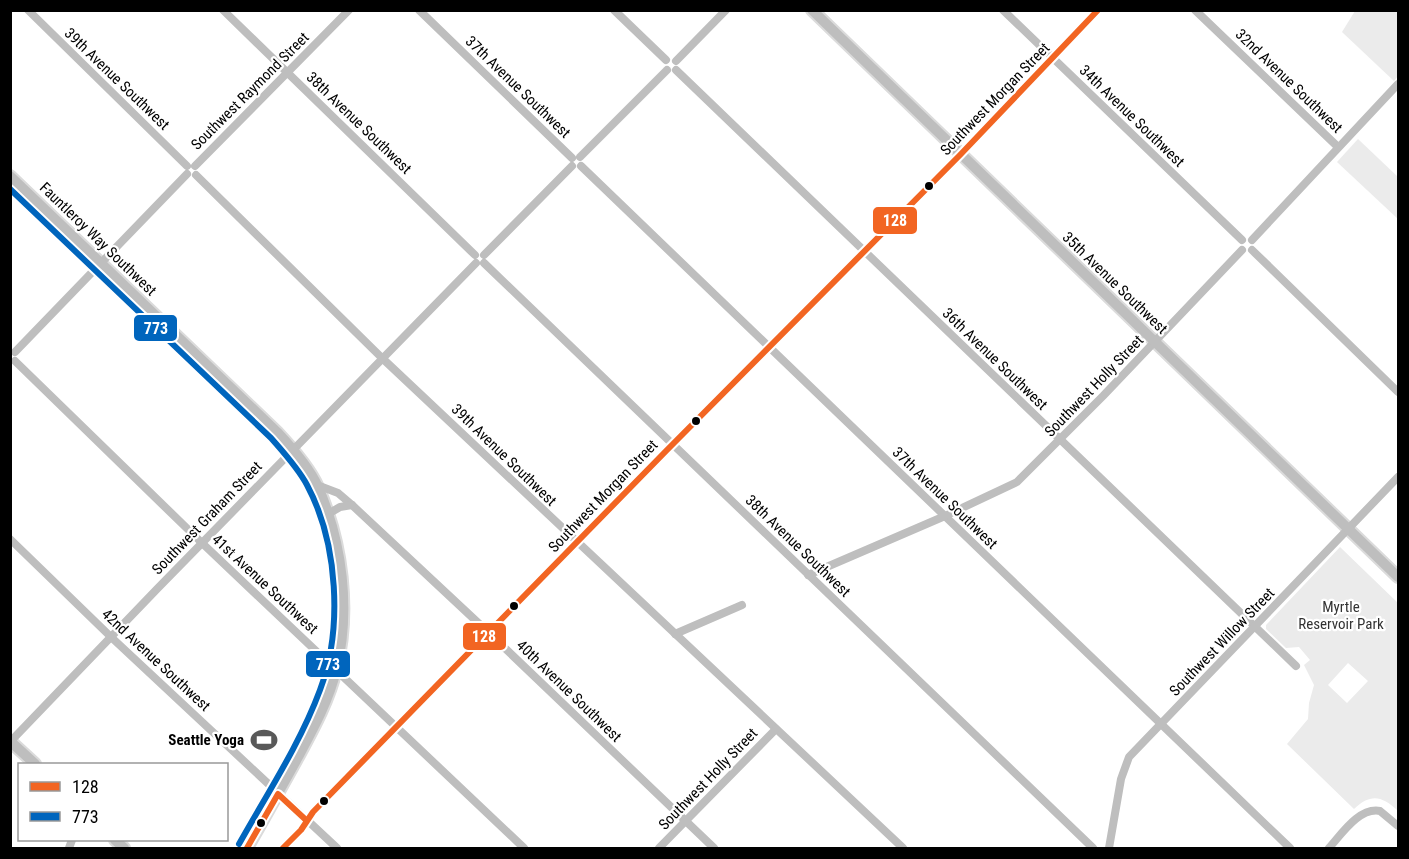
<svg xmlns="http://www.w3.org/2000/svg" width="1409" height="859" font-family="'Roboto Condensed',sans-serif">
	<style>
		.green { fill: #ebebeb; fill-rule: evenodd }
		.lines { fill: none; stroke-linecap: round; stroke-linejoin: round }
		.major-casing { stroke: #dbdbdb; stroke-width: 14 }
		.minor { stroke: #bebebe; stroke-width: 8 }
		.major { stroke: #bebebe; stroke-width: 10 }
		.bus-1-casing { stroke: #fff; stroke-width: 10 }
		.bus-2-casing { stroke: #fff; stroke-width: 10 }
		.bus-1 { stroke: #f26522; stroke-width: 6 }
		.bus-2 { stroke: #0065bd; stroke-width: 6 }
		.bus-dot { fill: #000; stroke: #fff; stroke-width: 2 }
		.labels { text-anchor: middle; stroke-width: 4.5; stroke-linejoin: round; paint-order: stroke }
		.street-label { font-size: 15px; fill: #000; stroke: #fff }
		.park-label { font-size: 15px; fill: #323232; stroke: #fff }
		.poi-label { font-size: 15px; font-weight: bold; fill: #000; stroke: #fff; text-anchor: end }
		.line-badge { stroke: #fff; stroke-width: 2 }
		.badge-label { font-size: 16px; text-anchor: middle; font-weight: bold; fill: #fff }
	</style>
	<rect width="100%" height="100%" fill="#fff"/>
	<g class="green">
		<polygon points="1355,11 1398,11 1398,76 1394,81 1342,32"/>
		<polygon points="1358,139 1398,177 1398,219 1337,162"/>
		<path d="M1340,547l58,56v208c-16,-15 -27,-18 -44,-2l-67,-65 21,-25 1,-16 5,-18 -10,-20 6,-5 -11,-13 -13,1 -20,-19v-4zM1348,663l20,18 -21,22 -19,-18z"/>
	</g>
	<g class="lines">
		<g class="major-casing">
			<g id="major">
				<polyline points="812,10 1398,577"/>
				<path d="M10,176l267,256c15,16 32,35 41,55 24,55 33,123 18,183 -7,30 -23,59 -38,87 -17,31 -34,61 -51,91"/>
				<polyline points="10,741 35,764"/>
				<polyline points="115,840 124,848"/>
			</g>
		</g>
		<g class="minor">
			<polyline points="28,10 187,166"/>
			<polyline points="223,10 475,255"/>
			<polyline points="419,10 572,158"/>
			<polyline points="614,10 666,60"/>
			<polyline points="1003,10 1242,240"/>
			<polyline points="1195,10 1338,147"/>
			<polyline points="676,61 726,10"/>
			<polyline points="676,70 1296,666"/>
			<polyline points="580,157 667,70"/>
			<polyline points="195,166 349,10"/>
			<polyline points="581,166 1290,848"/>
			<polyline points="196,175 382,358 903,848"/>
			<polyline points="1252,240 1398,84"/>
			<polyline points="1252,250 1398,392"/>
			<polyline points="484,255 572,166"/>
			<polyline points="484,263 1093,848"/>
			<polyline points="15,352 187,174"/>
			<polyline points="15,361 202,543 524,848"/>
			<polyline points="317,485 338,493 352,505 489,633 714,848"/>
			<polyline points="328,514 340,507 352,505"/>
			<polyline points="10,539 111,637 337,848"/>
			<polyline points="808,575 945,516 1017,482 1103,396 1242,250"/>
			<polyline points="675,634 742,605"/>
			<polyline points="10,742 157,589 476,263"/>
			<polyline points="69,848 72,840"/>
			<polyline points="283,848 301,830 313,812 666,451 960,155 1098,10"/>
			<polyline points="659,848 776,729"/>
			<polyline points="1109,848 1121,779 1129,757 1398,477"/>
			<path d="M1329,848c12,-13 30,-41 51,-37l18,15"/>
		</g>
		<use href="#major" class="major"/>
		<g class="bus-1-casing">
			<g id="bus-1">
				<polyline points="247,848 278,794 306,820"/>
				<polyline points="283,848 301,830 313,812 666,451 960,155 1098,10"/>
			</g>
		</g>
		<g class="bus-2-casing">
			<path id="bus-2" d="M10,189l261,249c13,15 27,30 36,47 31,58 36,144 13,205 -20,54 -53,104 -81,154"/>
		</g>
		<use href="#bus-1" class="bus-1"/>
		<use href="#bus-2" class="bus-2"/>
	</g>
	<defs>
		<g id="stadium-bare" transform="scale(2.07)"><path d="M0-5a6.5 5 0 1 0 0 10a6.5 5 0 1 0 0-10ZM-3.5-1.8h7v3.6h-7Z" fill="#595959" stroke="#fff" stroke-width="2.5" paint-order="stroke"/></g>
	</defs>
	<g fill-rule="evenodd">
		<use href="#stadium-bare" x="264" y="740"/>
	</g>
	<g class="bus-dot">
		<circle cx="929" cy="186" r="5"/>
		<circle cx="696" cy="421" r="5"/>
		<circle cx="514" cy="606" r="5"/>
		<circle cx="324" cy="801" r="5"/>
		<circle cx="261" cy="823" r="5"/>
	</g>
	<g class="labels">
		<g class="street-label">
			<text transform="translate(117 79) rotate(44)" y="5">39th Avenue Southwest</text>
			<text transform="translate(1289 81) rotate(44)" y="5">32nd Avenue Southwest</text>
			<text transform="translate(518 87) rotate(44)" y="5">37th Avenue Southwest</text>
			<text transform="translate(250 91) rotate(-45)" y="5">Southwest Raymond Street</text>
			<text transform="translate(995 99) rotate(-46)" y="5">Southwest Morgan Street</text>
			<text transform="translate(1132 116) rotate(44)" y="5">34th Avenue Southwest</text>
			<text transform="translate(359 123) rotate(44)" y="5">38th Avenue Southwest</text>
			<text transform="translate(98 239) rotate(44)" y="5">Fauntleroy Way Southwest</text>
			<text transform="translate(1115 283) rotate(44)" y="5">35th Avenue Southwest</text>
			<text transform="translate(995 359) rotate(44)" y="5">36th Avenue Southwest</text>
			<text transform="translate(1094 386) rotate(-46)" y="5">Southwest Holly Street</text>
			<text transform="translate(504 455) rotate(44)" y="5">39th Avenue Southwest</text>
			<text transform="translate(603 496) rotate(-46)" y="5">Southwest Morgan Street</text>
			<text transform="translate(945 498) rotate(44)" y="5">37th Avenue Southwest</text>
			<text transform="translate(207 518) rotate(-46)" y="5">Southwest Graham Street</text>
			<text transform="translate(798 546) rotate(44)" y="5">38th Avenue Southwest</text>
			<text transform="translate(265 584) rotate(43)" y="5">41st Avenue Southwest</text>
			<text transform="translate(1222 642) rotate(-46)" y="5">Southwest Willow Street</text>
			<text transform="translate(156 660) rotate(43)" y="5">42nd Avenue Southwest</text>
			<text transform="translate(569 691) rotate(44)" y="5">40th Avenue Southwest</text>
			<text transform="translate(708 779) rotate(-46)" y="5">Southwest Holly Street</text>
		</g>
		<g class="park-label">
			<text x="1341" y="612">Myrtle<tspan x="1341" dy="17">Reservoir Park</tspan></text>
		</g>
		<g class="poi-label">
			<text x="244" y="745">Seattle Yoga</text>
		</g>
	</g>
	<g class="line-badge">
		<rect x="872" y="206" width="46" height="29" rx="6" fill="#f26522"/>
		<rect x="133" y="314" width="45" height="28" rx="6" fill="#0065bd"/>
		<rect x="462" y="622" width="45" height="29" rx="6" fill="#f26522"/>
		<rect x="305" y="650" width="46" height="28" rx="6" fill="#0065bd"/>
	</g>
	<g class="badge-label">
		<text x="895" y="226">128</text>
		<text x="156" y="334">773</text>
		<text x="484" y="642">128</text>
		<text x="328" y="670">773</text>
	</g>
	<rect width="1409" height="859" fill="none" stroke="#000000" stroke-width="24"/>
	<rect x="18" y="763" width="210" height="78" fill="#ffffff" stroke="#999999" stroke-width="1.5"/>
	<rect x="30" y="782" width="30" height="9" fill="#f26522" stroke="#999999" stroke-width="1.5"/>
	<text x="72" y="793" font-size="18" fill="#000000">128</text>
	<rect x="30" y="812" width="30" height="9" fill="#0065bd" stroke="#999999" stroke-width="1.5"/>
	<text x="72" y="823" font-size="18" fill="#000000">773</text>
</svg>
